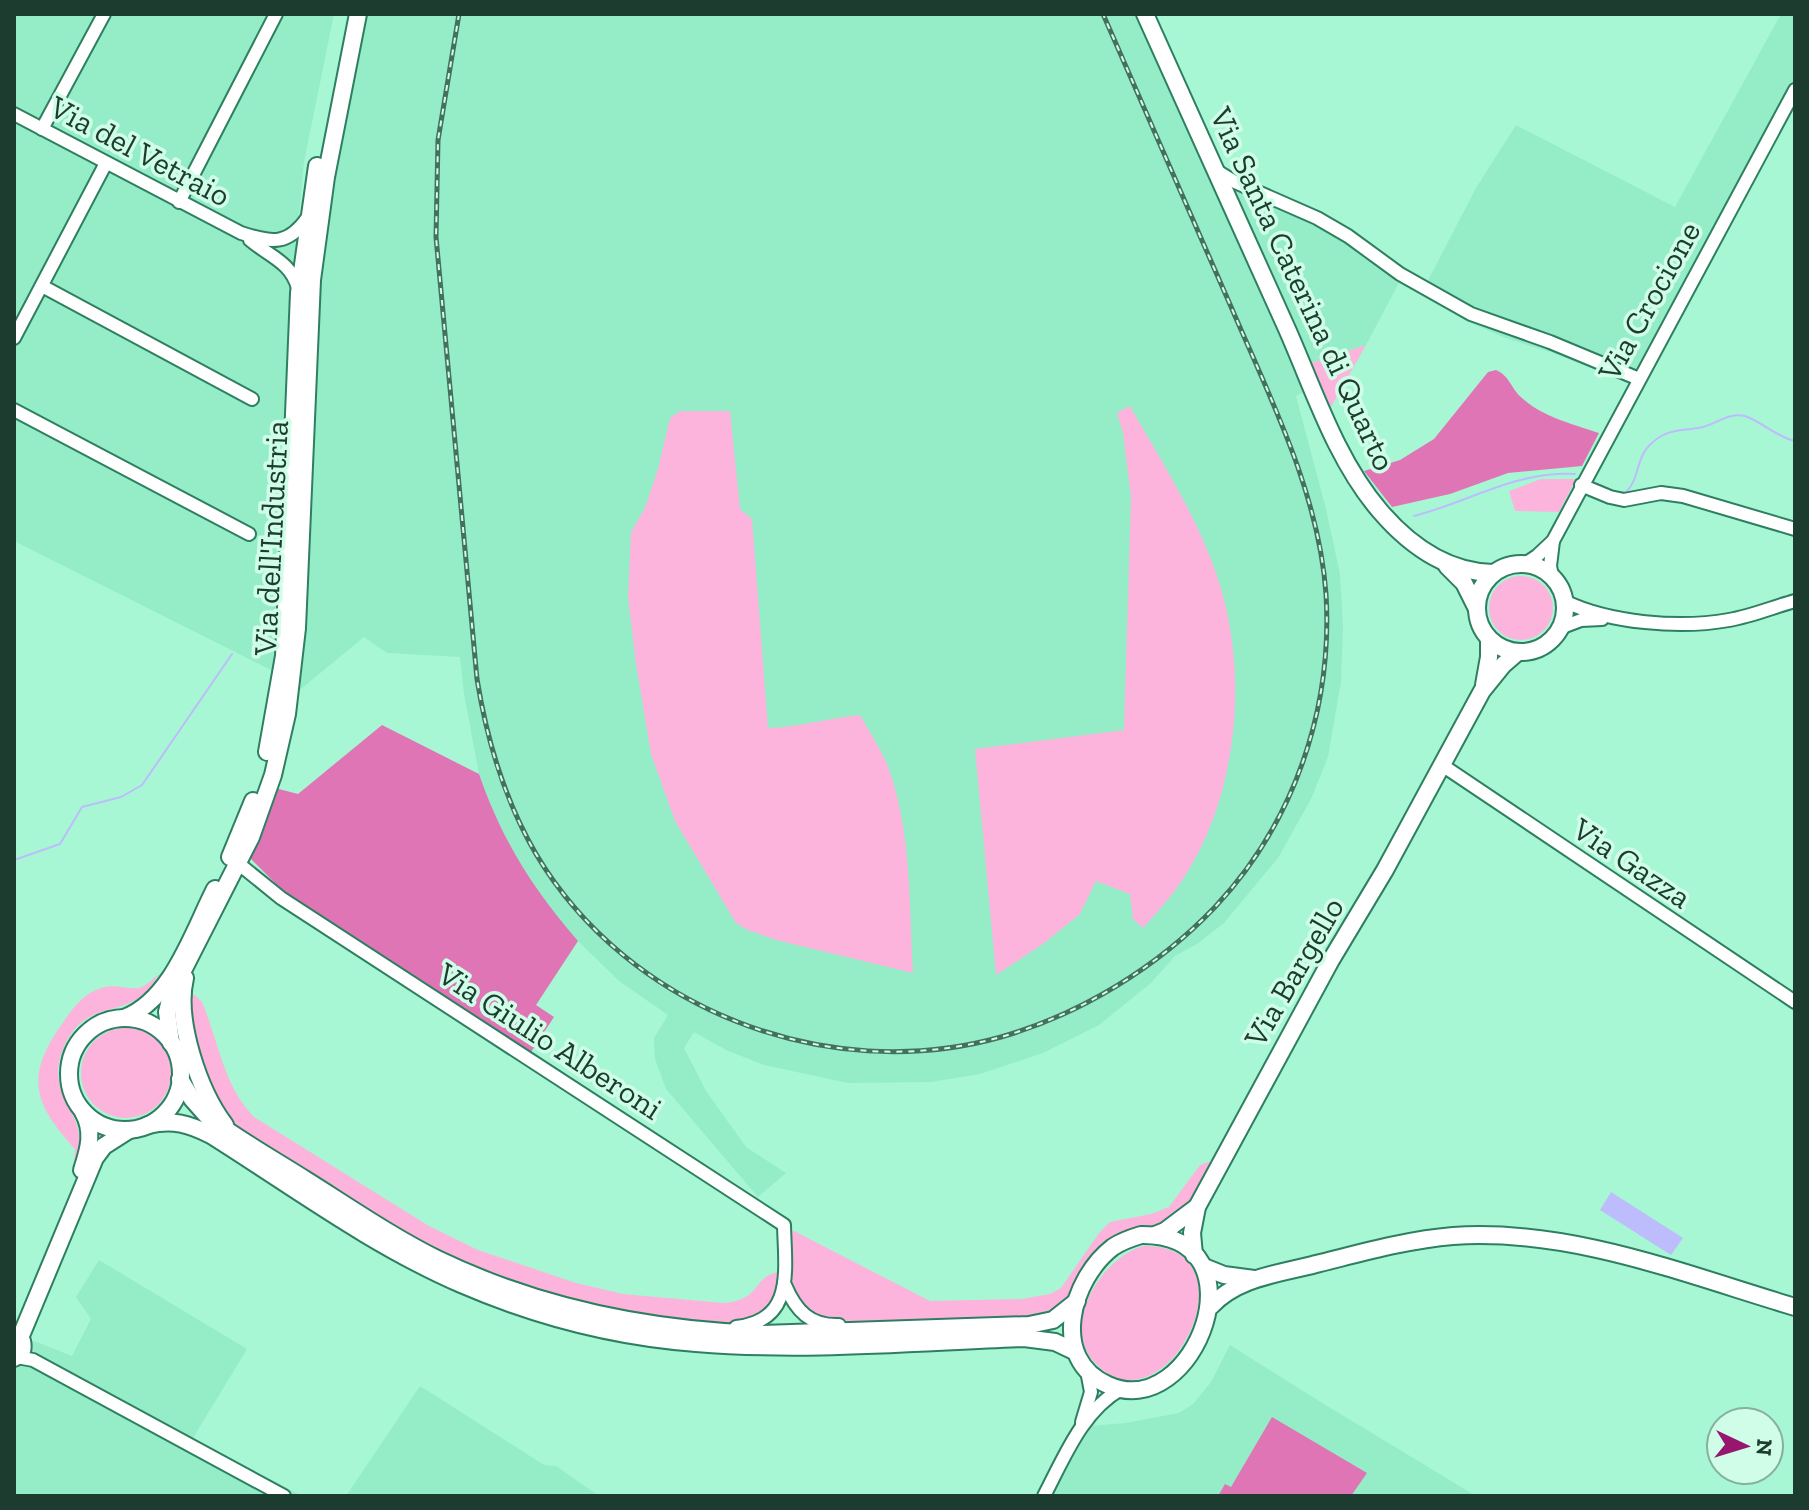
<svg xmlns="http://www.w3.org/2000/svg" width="1809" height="1510" font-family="'Zilla Slab',serif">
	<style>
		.built { fill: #94edc7 }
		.green { fill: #fcb4dc }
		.forest { fill: #e075b5 }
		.water { fill: #bdbcfd }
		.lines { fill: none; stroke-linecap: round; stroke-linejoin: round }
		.stream { stroke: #bdbcfd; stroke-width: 2 }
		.minor-casing { stroke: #2e7f61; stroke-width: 16 }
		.major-casing { stroke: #2e7f61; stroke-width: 20 }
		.minor { stroke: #fff; stroke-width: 12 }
		.major { stroke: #fff; stroke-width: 16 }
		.rail-casing { stroke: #43715d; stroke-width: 5 }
		.rail { stroke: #cffde7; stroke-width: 2; stroke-dasharray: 6; stroke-linecap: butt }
		.labels { text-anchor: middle; stroke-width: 7; stroke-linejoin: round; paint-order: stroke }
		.street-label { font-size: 32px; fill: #1b3c2f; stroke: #cffde7 }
	</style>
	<rect width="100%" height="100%" fill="#a8f7d4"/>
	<g class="built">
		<polygon points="14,14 334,14 304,162 292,294 278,623 273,671 14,541"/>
		<polygon points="364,14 1135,14 1305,391 1296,396 1326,509 1340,574 1343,627 1341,682 1328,757 1311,799 1278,858 1224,923 1197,944 1175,956 1151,983 1099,1025 1043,1053 980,1074 931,1082 848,1083 764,1065 726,1050 694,1032 684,1048 706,1091 746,1147 786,1173 758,1197 666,1089 655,1059 654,1038 668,1015 619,981 578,941 544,902 518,863 491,807 479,774 464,694 460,657 387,653 364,637 296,693 312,358 323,226"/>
		<polygon points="1781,14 1795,14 1795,101 1643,384 1629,383 1553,353 1508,339 1468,322 1421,294 1476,188 1516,125 1675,207"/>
		<polygon points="1231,187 1255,196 1354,246 1401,279 1366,345 1311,363"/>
		<polygon points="99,1260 247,1349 193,1438 302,1496 14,1496 14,1343 20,1346 34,1341 72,1356 91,1319 76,1297"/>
		<polygon points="1230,1345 1319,1401 1476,1496 1050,1496 1088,1426 1126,1423 1179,1413 1193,1404 1211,1382"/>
		<polygon points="420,1386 544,1465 556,1466 599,1496 346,1496"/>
	</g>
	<g class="green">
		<polygon points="1366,345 1331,407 1311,363"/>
		<path d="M1130,406c34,60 73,119 92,186 25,89 15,199 -34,279 -12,21 -29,39 -45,57l-10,-9 -3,-25 -34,-13 -16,33 -37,30 -47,31 -21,-226 149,-19 7,-233 -8,-64 -6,-20z"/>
		<path d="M680,411h50l10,98 12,10 16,209c32,-1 61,-10 92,-13 9,16 20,33 27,49 25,65 22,141 26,209l-137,-33 -28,-10 -12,-7 -61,-102 -24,-67 -15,-90 -8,-67 3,-65 14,-24 13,-39 12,-51z"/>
		<polygon points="1541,479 1576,479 1559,512 1515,511 1509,491"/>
		<circle cx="1521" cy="608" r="32"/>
		<path d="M159,974c-25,51 -73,18 -96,75 -21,52 33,64 11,116l1,-16c-41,-45 -51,-72 -13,-125 9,-13 19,-28 34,-34 18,-8 28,0 43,-2 7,-2 14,-9 20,-14z"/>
		<path d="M187,992l9,4 6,6c17,40 21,83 52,115l175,109 49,24 98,33 47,11 100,9c39,-3 29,-26 55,-31l-2,23 -7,14 -27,14 -103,-6 -65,-14 -95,-32 -63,-30 -183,-115 -25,-35 -22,-80z"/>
		<circle cx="126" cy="1073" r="45"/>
		<path d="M1208,1162l5,3c-15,25 -27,53 -58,62 -20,6 -34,2 -52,18 -29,27 -20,57 -65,71l-109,6h-99l-21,-6 -17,-24 -2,-60 4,-1 136,70 92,-2 28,-5 11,-6 38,-55 11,-11 41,-8 18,-7 31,-42z"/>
		<path d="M1143,1246c116,-2 27,184 -44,121 -42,-37 0,-108 44,-121z"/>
	</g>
	<g class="forest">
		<path d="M1496,370c14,6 15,19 26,28 21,19 50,26 77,35l-17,33 -74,7 -58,21 -58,13 -28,-36 36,-11 34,-21 54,-67z"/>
		<path d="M382,725l97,49c23,66 53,114 99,167l-42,64 18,12 -23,35 -248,-161 -33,-33 25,-70 23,6z"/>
		<polygon points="1272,1417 1367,1473 1351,1496 1218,1496 1225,1484 1231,1487"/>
	</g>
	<polygon class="water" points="1611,1192 1683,1238 1671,1255 1600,1210"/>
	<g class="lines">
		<g class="stream">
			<path d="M1593,482l24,11 9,-1c13,-12 10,-31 21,-44 18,-21 33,-16 56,-21 15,-4 26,-15 42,-11 17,6 32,21 50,25"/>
			<path d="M1414,516c55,-14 101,-45 161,-42"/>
			<polyline points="14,860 60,844 82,807 121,797 142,785 232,654"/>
		</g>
		<g class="minor-casing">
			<g id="minor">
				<path d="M14,114l227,119c31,10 47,13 67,-16"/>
				<polyline points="42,129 104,14"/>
				<polyline points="1217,171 1235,182 1317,218 1348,236 1400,274 1471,314 1550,342 1639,379"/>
				<polyline points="179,202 276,14"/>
				<path d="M250,240c19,16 41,22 48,48"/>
				<polyline points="42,286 252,399"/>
				<polyline points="14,338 106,163"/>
				<polyline points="14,410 249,534"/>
				<polyline points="1581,485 1610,497 1624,500 1661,493 1683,496 1795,529"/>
				<polyline points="1525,564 1537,556 1553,541 1795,90"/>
				<polyline points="1552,576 1550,566 1553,541"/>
				<path d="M1564,601c45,22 116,28 165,19 23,-4 44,-13 66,-19"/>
				<polyline points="1560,628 1581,620 1602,619"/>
				<polyline points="1442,765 1795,1002"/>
				<path d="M239,864l42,34 503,327c1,45 11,96 -48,102"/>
				<path d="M785,1285c11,26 25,41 54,40"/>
				<polyline points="17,1357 33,1360 284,1496"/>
				<polyline points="1082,1422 1091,1392 1087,1371"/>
				<path d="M1044,1496c20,-38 38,-85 77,-107"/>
			</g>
		</g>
		<g class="major-casing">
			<g id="major">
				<path d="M1145,14c48,105 95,210 142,315 27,61 49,131 93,182 30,35 67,61 113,62"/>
				<circle cx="1521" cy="608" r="44"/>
				<polyline points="1447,566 1464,583 1476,607"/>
				<polyline points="1484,685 1489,657 1489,639"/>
				<polyline points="267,752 284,656 299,293 317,166"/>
				<polyline points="230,857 253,801"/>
				<path d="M185,978c-10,42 14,113 40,147"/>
				<path d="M124,1018c48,-18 69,-86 91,-129"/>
				<circle cx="125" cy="1074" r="56"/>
				<polyline points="171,1043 167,1012 172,992 251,837 273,775 287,714 297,628 312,280 326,177 358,14"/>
				<path d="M180,1079l12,20 16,18c31,23 65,42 98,63 43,27 85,56 131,79 102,49 211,71 324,75l268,-9 24,-5 24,-19"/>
				<path d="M148,1125c25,-6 41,-1 63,10 81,51 162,111 250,149 74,32 155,53 235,59 109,9 220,-1 328,-5l31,4 19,9"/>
				<path d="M82,1170c7,-21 12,-39 1,-58"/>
				<path d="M1141,1235c126,-2 54,189 -33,150 -59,-26 -37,-106 5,-138 9,-6 18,-9 28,-12z"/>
				<polyline points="1155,1235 1165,1231 1197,1207"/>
				<polyline points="1194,1255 1192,1233 1197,1207 1331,960 1385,870 1482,691 1503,665 1518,652"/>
				<polyline points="1204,1267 1224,1275 1254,1279"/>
				<path d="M1211,1306c27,-29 68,-32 105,-42 45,-11 90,-24 137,-28 117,-8 231,38 342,71"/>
				<path d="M14,1335l8,6c2,8 0,14 -8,17"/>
				<polyline points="20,1338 95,1158 104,1146 129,1130"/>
			</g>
		</g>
		<use href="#minor" class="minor"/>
		<use href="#major" class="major"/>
		<g class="rail-casing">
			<path id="rail" d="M459,14l-21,126 -2,97 41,442c10,62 27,120 59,175 92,155 291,232 465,183 80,-23 157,-70 214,-130 79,-84 118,-198 111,-313 -7,-100 -55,-194 -94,-285 -43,-98 -86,-197 -129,-295"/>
		</g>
		<use href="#rail" class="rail"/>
	</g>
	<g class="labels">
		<g class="street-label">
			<text transform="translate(140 151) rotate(28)" y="11">Via del Vetraio</text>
			<text transform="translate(1303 289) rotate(65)" y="11">Via Santa Caterina di Quarto</text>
			<text transform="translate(1649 301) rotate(-61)" y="11">Via Crocione</text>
			<text transform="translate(271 538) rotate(-87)" y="11">Via dell'Industria</text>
			<text transform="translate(1632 863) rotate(34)" y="11">Via Gazza</text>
			<text transform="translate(1294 972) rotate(-60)" y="11">Via Bargello</text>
			<text transform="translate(550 1041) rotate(33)" y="11">Via Giulio Alberoni</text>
		</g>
	</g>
	<rect width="1809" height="1510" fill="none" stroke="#1b3c2f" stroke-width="32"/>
	<g transform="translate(1745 1446) rotate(94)"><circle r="38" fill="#cffde7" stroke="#87b09d" stroke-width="2"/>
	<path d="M0-6L14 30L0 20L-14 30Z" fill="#97166e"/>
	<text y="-12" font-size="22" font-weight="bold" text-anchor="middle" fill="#1b3c2f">N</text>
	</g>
</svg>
